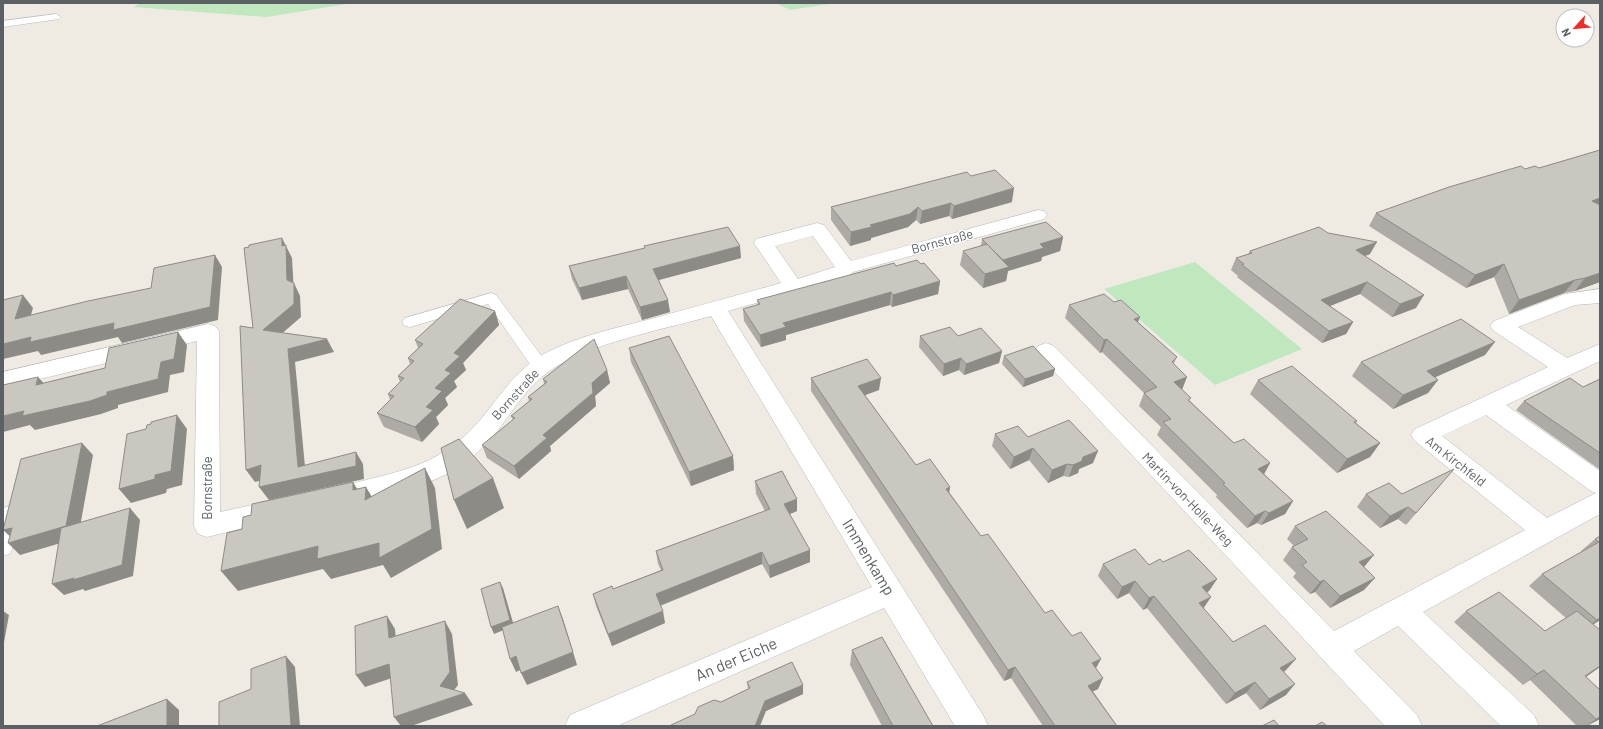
<svg xmlns="http://www.w3.org/2000/svg" width="1603" height="729" font-family="Barlow,sans-serif">
	<style>
		.green { fill: #c0e8be }
		.lines { fill: none; stroke-linecap: round; stroke-linejoin: round }
		.lane-casing { stroke: #b6b9be; stroke-width: 1 }
		.street-casing { stroke: #b6b9be; stroke-width: 1 }
		.lane { fill: #fff; fill-rule: evenodd }
		.street { fill: #fff; fill-rule: evenodd }
		.wall { fill: #aeaaa5 }
		.shaded-wall { fill: #8d8b86 }
		.building { fill: #cac6c0; stroke: #8d8b86 }
		.labels { text-anchor: middle; stroke-width: 3; stroke-linejoin: round; paint-order: stroke }
		.street-label { font-size: 13px; fill: #5b6064; stroke: #fff }
		.near-street-label { font-size: 16px; fill: #5b6064; stroke: #fff }
	</style>
	<rect width="100%" height="100%" fill="#efebe3"/>
	<g class="green">
		<polygon points="141,3 353,3 267,17 133,7"/>
		<polygon points="776,3 835,3 790,10"/>
		<polygon points="1195,262 1302,349 1215,385 1104,289"/>
	</g>
	<g class="lines">
		<g class="lane-casing">
			<g id="lane">
				<polygon points="56,14 61,17 59,19 3,27 3,21"/>
				<polygon points="491,293 496,295 546,362 548,366 546,370 540,372 534,370 488,304 410,327 405,326 402,322 405,318"/>
				<path d="M11,505l7,3c5,11 -3,35 -8,46l-7,2v-46l1,-2z"/>
			</g>
		</g>
		<g class="street-casing">
			<g id="street">
				<path d="M1038,210l6,1 3,4 -3,4 -191,53 -5,5 -120,34 255,404 5,11h-33l-71,-118 -267,118h-52l5,-11 302,-128 -161,-271c-49,14 -123,27 -163,56 -27,19 -40,50 -63,73 -37,39 -94,51 -145,62l-9,-3 -4,-7 4,-7c51,-17 96,-17 138,-58 26,-26 41,-59 75,-78 31,-17 68,-25 103,-34 44,-12 89,-24 134,-37l-27,-40 2,-4 61,-16 7,2 27,36zM813,236l22,31 -37,12 -23,-33z"/>
				<path d="M1600,289v14l-25,2 -57,22 49,31 33,-14v17l-94,44 94,66v43l-177,98 111,103 5,11h-38l-103,-100 -44,25 63,64 5,11h-37l-350,-375 3,-5 8,-3 8,3 280,285 191,-101 -110,-89 -4,-6 4,-6 133,-62 -54,-36 -4,-5 4,-5 71,-27zM1486,415l105,76 5,2 -49,25 -105,-82z"/>
				<polygon points="208,324 215,326 219,331 220,512 271,501 280,505 284,512 280,519 207,537 198,534 194,526 197,341 3,388 3,372"/>
			</g>
		</g>
		<use href="#lane" class="lane"/>
		<use href="#street" class="street"/>
	</g>
	<g class="wall">
		<polygon points="1600,150 1600,282 1575,291 1564,293 1509,314 1494,277 1466,288 1369,226 1376,213 1525,169 1539,168"/>
		<polygon points="971,176 1012,202 952,219 949,216 920,224 916,220 908,227 871,238 871,240 850,246 831,220 831,207"/>
		<polygon points="1328,233 1370,254 1365,256 1416,308 1392,317 1360,294 1330,306 1353,322 1346,334 1322,343 1237,277 1238,276 1231,270 1236,258 1248,254 1250,251"/>
		<polygon points="1063,237 1060,251 1042,257 1041,261 1008,271 1006,281 983,288 960,265 963,251 981,246 982,239"/>
		<polygon points="644,246 741,258 659,280 670,312 642,320 628,289 582,300 572,279 569,266 645,248"/>
		<polygon points="921,264 940,281 938,294 892,307 890,305 786,335 786,340 761,347 744,321 743,309 758,305 757,300 896,266"/>
		<polygon points="1114,302 1138,322 1177,357 1174,363 1182,390 1190,401 1234,443 1270,463 1264,474 1293,501 1285,514 1261,525 1257,523 1247,528 1216,497 1217,495 1157,435 1161,427 1139,406 1144,393 1102,352 1100,353 1065,318 1069,305"/>
		<polygon points="495,311 499,325 463,363 466,370 454,381 457,387 445,398 448,405 436,417 439,424 422,442 384,427 377,413 390,400 388,394 400,382 398,376 410,364 408,358 418,348 415,340"/>
		<polygon points="920,336 958,336 1002,351 999,363 964,375 959,370 943,376 919,347"/>
		<polygon points="629,348 733,456 734,470 691,486 631,362"/>
		<polygon points="1485,355 1435,377 1438,380 1428,393 1393,409 1352,376 1361,362"/>
		<polygon points="1004,356 1055,369 1053,376 1023,387 1002,364"/>
		<polygon points="607,370 610,383 595,396 596,406 550,446 551,451 519,479 487,458 482,445 513,420 511,416 529,401 528,397 544,384 543,379"/>
		<polygon points="811,378 879,390 865,395 916,465 950,487 949,492 981,536 1045,613 1072,636 1103,678 1098,689 1093,691 1117,726 1043,726 1011,678 1004,681 811,391"/>
		<polygon points="1600,379 1600,468 1599,469 1516,410 1524,401 1583,387"/>
		<polygon points="1258,380 1357,421 1356,423 1380,443 1370,457 1337,473 1250,394"/>
		<polygon points="995,434 1028,437 1093,463 1079,469 1078,473 1069,477 1063,476 1048,483 1029,460 1010,469 992,446"/>
		<polygon points="755,481 797,511 790,514 810,562 770,578 762,564 660,606 665,623 612,646 596,606 593,594 613,589 661,570 658,564 656,551 765,511 756,494"/>
		<polygon points="1444,481 1406,525 1398,519 1380,528 1357,507 1366,494 1402,494"/>
		<polygon points="1295,526 1364,567 1364,590 1330,608 1315,592 1310,594 1293,577 1296,573 1283,560 1292,547 1294,546 1287,539"/>
		<polygon points="1600,536 1600,620 1593,625 1600,667 1586,677 1600,690 1600,719 1587,726 1577,726 1530,680 1523,685 1454,622 1466,611 1545,631 1566,618 1529,586 1542,574 1582,552 1581,551 1595,539"/>
		<polygon points="1163,562 1217,579 1209,591 1207,592 1203,608 1233,642 1286,670 1284,672 1286,695 1260,710 1246,693 1226,704 1147,608 1143,610 1129,593 1117,599 1098,576 1103,564 1149,565"/>
		<polygon points="852,650 933,726 882,726 850,665"/>
		<polygon points="747,682 803,685 803,694 766,711 721,702 748,689"/>
	</g>
	<g class="shaded-wall">
		<polygon points="1014,188 1012,202 952,219 954,206"/>
		<polygon points="1600,198 1600,208 1592,201"/>
		<polygon points="951,203 949,216 920,224 922,211"/>
		<polygon points="918,207 916,220 908,227 871,238 871,240 850,246 851,232"/>
		<polygon points="1063,237 1060,251 1042,257 1041,261 1008,271 1006,281 983,288 985,274 1001,270 1003,260 1040,244"/>
		<polygon points="282,238 292,258 294,293 287,280 282,246"/>
		<polygon points="1377,242 1370,254 1349,262 1356,250"/>
		<polygon points="740,246 741,258 655,281 653,269"/>
		<polygon points="215,255 222,267 218,320 122,343 118,337 41,355 38,351 3,359 3,344 31,337 114,323"/>
		<polygon points="1504,264 1494,277 1466,288 1475,275"/>
		<polygon points="1600,273 1600,282 1575,291 1585,278"/>
		<polygon points="626,276 628,289 582,300 579,288"/>
		<polygon points="1575,280 1564,293 1509,314 1519,300"/>
		<polygon points="940,281 938,294 892,307 893,295"/>
		<polygon points="1367,282 1360,294 1315,312 1321,300"/>
		<polygon points="294,283 300,296 301,317 271,343 263,330"/>
		<polygon points="891,292 890,305 786,335 786,340 761,347 760,335 783,323"/>
		<polygon points="23,295 33,308 26,332 15,319"/>
		<polygon points="1424,295 1416,308 1392,317 1400,304"/>
		<polygon points="668,300 670,312 642,320 640,307"/>
		<polygon points="495,311 499,325 463,363 466,370 454,381 457,387 445,398 448,405 436,417 439,424 422,442 415,427 454,353"/>
		<polygon points="1140,317 1135,330 1134,319"/>
		<polygon points="1353,322 1346,334 1322,343 1329,331"/>
		<polygon points="178,332 187,345 184,372 170,375 168,392 118,405 118,408 101,414 35,430 30,425 3,432 3,416 107,392 161,362"/>
		<polygon points="327,339 334,352 295,362 306,477 356,452 363,464 364,479 269,500 259,487 298,467 288,349"/>
		<polygon points="1107,339 1102,352 1100,353 1104,340"/>
		<polygon points="1495,342 1485,355 1418,385 1427,371"/>
		<polygon points="1002,351 999,363 964,375 966,364"/>
		<polygon points="961,358 959,370 943,376 944,364"/>
		<polygon points="1055,369 1053,376 1023,387 1025,379"/>
		<polygon points="607,370 610,383 595,396 596,406 550,446 551,451 519,479 514,466 592,383"/>
		<polygon points="38,377 50,390 36,385"/>
		<polygon points="1187,377 1182,390 1174,382"/>
		<polygon points="881,378 879,390 857,398 858,386"/>
		<polygon points="1438,380 1428,393 1393,409 1403,395"/>
		<polygon points="177,415 187,429 182,485 167,489 166,493 131,503 119,489 155,475"/>
		<polygon points="82,443 93,455 78,538 20,555 8,543 15,541 3,530"/>
		<polygon points="1380,443 1370,457 1337,473 1347,459"/>
		<polygon points="1033,448 1029,460 1010,469 1014,457"/>
		<polygon points="1098,451 1093,463 1079,469 1078,473 1069,477 1073,465 1083,457"/>
		<polygon points="733,456 734,470 691,486 689,472"/>
		<polygon points="1270,463 1263,476 1258,469"/>
		<polygon points="1067,464 1063,476 1048,483 1052,470"/>
		<polygon points="261,465 270,478 255,482 246,470"/>
		<polygon points="425,468 435,488 442,549 391,578 383,565 331,579 323,569 238,591 221,571 318,546"/>
		<polygon points="493,478 504,508 467,529 454,500"/>
		<polygon points="353,482 365,502 353,490"/>
		<polygon points="366,487 378,507 365,500"/>
		<polygon points="950,487 948,500 946,489"/>
		<polygon points="797,499 797,511 785,516 784,504"/>
		<polygon points="1293,501 1285,514 1261,525 1269,513"/>
		<polygon points="1408,507 1398,519 1380,528 1390,516"/>
		<polygon points="130,508 140,520 133,576 85,591 83,589 64,595 52,584 74,578"/>
		<polygon points="1265,511 1257,523 1247,528 1255,516"/>
		<polygon points="810,550 810,562 770,578 769,566"/>
		<polygon points="762,552 762,564 659,606 656,594"/>
		<polygon points="1374,555 1364,567 1359,562"/>
		<polygon points="1375,578 1364,590 1330,608 1340,596"/>
		<polygon points="1217,579 1209,591 1195,599 1202,587"/>
		<polygon points="1324,580 1315,592 1310,594 1320,582"/>
		<polygon points="1135,581 1129,593 1117,599 1122,587"/>
		<polygon points="500,582 503,588 514,626 494,634 491,627"/>
		<polygon points="1154,596 1147,608 1143,610 1149,598"/>
		<polygon points="1211,597 1203,609 1199,603"/>
		<polygon points="558,606 563,619 577,665 527,685 521,673"/>
		<polygon points="3,611 9,615 3,648"/>
		<polygon points="663,611 665,623 612,646 608,634"/>
		<polygon points="387,616 395,629 397,651 389,638"/>
		<polygon points="1600,618 1600,620 1582,631 1597,620"/>
		<polygon points="445,621 452,634 458,685 448,698 440,686"/>
		<polygon points="286,656 295,667 300,726 291,726"/>
		<polygon points="516,656 522,669 516,672 510,659"/>
		<polygon points="1101,659 1095,670 1092,663"/>
		<polygon points="1296,659 1286,670 1271,679 1280,668"/>
		<polygon points="389,664 398,676 365,687 356,675"/>
		<polygon points="1600,666 1600,667 1571,687 1585,676"/>
		<polygon points="1015,667 1011,678 1004,681 1008,670"/>
		<polygon points="1544,670 1523,685 1537,674"/>
		<polygon points="1103,678 1098,689 1083,696 1088,686"/>
		<polygon points="1255,682 1246,693 1226,704 1235,693"/>
		<polygon points="1295,684 1286,695 1260,710 1269,699"/>
		<polygon points="803,685 803,694 766,711 760,726 755,726 765,701"/>
		<polygon points="465,693 473,705 411,726 401,726 394,717"/>
		<polygon points="167,699 179,710 179,726 167,726"/>
		<polygon points="1600,717 1600,719 1586,726 1596,719"/>
	</g>
	<g class="building">
		<polygon points="1600,150 1600,198 1592,201 1600,205 1600,273 1585,278 1575,280 1519,300 1504,264 1475,275 1376,213 1449,187 1521,166 1525,169 1535,166 1539,168"/>
		<polygon points="995,170 1014,188 954,206 951,203 922,211 918,207 910,214 870,225 872,227 851,232 831,207 967,172 971,176"/>
		<polygon points="1046,222 1063,237 1040,244 1044,248 1003,260 982,239"/>
		<polygon points="728,227 740,246 653,269 668,300 640,307 626,276 579,288 569,266 645,248 644,246"/>
		<polygon points="1319,227 1328,233 1377,242 1356,250 1424,295 1400,304 1367,282 1321,300 1353,322 1329,331 1242,265 1244,264 1236,258 1252,253 1250,251"/>
		<polygon points="282,238 282,246 286,245 287,280 294,283 294,304 263,330 327,339 288,349 298,467 356,452 356,466 259,487 261,465 246,470 240,326 253,328 244,248 249,247 249,245"/>
		<polygon points="987,244 1009,267 985,274 963,251"/>
		<polygon points="215,255 210,307 113,330 114,323 30,342 31,337 3,344 3,300 23,295 15,319 88,301 151,288 154,268"/>
		<polygon points="917,260 921,264 924,263 940,281 893,295 891,292 783,323 786,327 760,335 743,309 760,304 757,300 894,263 896,266"/>
		<polygon points="1104,294 1114,302 1121,300 1140,317 1134,319 1177,357 1172,362 1187,377 1174,382 1191,398 1188,400 1234,443 1244,439 1270,463 1258,469 1293,501 1269,513 1265,511 1255,516 1223,484 1225,483 1163,422 1171,419 1144,393 1157,387 1107,339 1104,340 1069,305"/>
		<polygon points="460,299 495,311 454,353 460,356 445,370 451,373 435,388 442,391 426,407 433,410 415,427 377,413 394,396 388,394 404,378 398,376 414,361 408,358 423,344 415,340"/>
		<polygon points="1461,319 1495,342 1427,371 1438,380 1403,395 1361,362"/>
		<polygon points="950,327 958,336 981,328 1002,351 966,364 961,358 944,364 920,336"/>
		<polygon points="178,332 174,359 161,362 158,379 107,392 107,395 90,401 22,416 24,411 3,416 3,385 38,377 36,385 105,368 109,348"/>
		<polygon points="669,336 733,456 689,472 629,348"/>
		<polygon points="594,339 607,370 592,383 593,393 543,435 547,438 514,466 482,445 515,418 511,416 532,399 528,397 547,382 543,379"/>
		<polygon points="1033,346 1055,369 1025,379 1004,356"/>
		<polygon points="867,359 881,378 858,386 916,465 930,459 950,487 946,489 981,536 988,534 1045,613 1052,610 1072,636 1081,632 1101,659 1092,663 1103,678 1088,686 1117,726 1055,726 1015,667 1008,670 811,378"/>
		<polygon points="1292,366 1357,421 1354,422 1380,443 1347,459 1258,380"/>
		<polygon points="1570,378 1583,387 1600,379 1600,453 1524,401"/>
		<polygon points="177,415 171,471 155,475 155,479 119,489 127,434 146,429 147,425 151,424 151,422"/>
		<polygon points="1069,420 1098,451 1083,457 1082,461 1073,465 1067,464 1052,470 1033,448 1014,457 995,434 1018,426 1028,437"/>
		<polygon points="459,439 493,478 454,500 441,448"/>
		<polygon points="82,443 66,526 8,543 12,528 3,530 21,459"/>
		<polygon points="425,468 432,529 379,558 379,543 317,559 318,546 221,571 227,533 242,529 243,517 251,515 252,504 353,482 353,490 366,487 365,500"/>
		<polygon points="1454,469 1416,513 1408,507 1390,516 1366,494 1389,483 1402,494"/>
		<polygon points="782,471 797,499 784,504 810,550 769,566 762,552 656,594 663,611 608,634 593,594 612,586 613,589 663,570 656,551 770,509 755,481"/>
		<polygon points="130,508 122,565 73,580 74,578 52,584 61,528"/>
		<polygon points="1326,511 1374,555 1359,562 1375,578 1340,596 1324,580 1320,582 1302,565 1307,562 1292,547 1308,539 1295,526"/>
		<polygon points="1600,536 1600,618 1597,620 1542,574 1599,542 1595,539"/>
		<polygon points="1135,549 1149,565 1160,559 1163,562 1189,550 1203,564 1217,579 1202,587 1211,597 1199,603 1233,642 1265,625 1296,659 1280,668 1295,684 1269,699 1255,682 1235,693 1154,596 1149,598 1135,581 1122,587 1103,564"/>
		<polygon points="500,582 510,620 491,627 481,589"/>
		<polygon points="1499,592 1545,631 1577,611 1600,630 1600,666 1585,676 1600,690 1600,717 1596,719 1544,670 1537,674 1466,611"/>
		<polygon points="558,606 573,652 521,673 516,656 510,659 502,627"/>
		<polygon points="387,616 389,638 445,621 450,672 440,686 465,693 394,717 389,664 356,675 355,626"/>
		<polygon points="882,637 933,726 893,726 852,650"/>
		<polygon points="286,656 291,726 219,726 219,702 251,689 251,669"/>
		<polygon points="792,662 803,685 765,701 755,726 671,726 671,725 695,714 698,707 714,700 721,702 750,688 747,682"/>
		<polygon points="167,699 167,726 97,726"/>
		<polygon points="1274,720 1279,726 1262,726"/>
		<polygon points="1322,722 1327,726 1315,726"/>
	</g>
	<g class="labels">
		<g class="street-label">
			<text transform="translate(942 241) rotate(-15)" y="5">Bornstraße</text>
			<text transform="translate(515 394) rotate(-48)" y="5">Bornstraße</text>
			<text transform="translate(1456 461) rotate(38)" y="5">Am Kirchfeld</text>
			<text transform="translate(207 488) rotate(-90)" y="5">Bornstraße</text>
			<text transform="translate(1188 499) rotate(46)" y="5">Martin-von-Holle-Weg</text>
		</g>
		<g class="near-street-label">
			<text transform="translate(869 557) rotate(59)" y="6">Immenkamp</text>
			<text transform="translate(736 659) rotate(-23)" y="6">An der Eiche</text>
		</g>
	</g>
	<rect width="1603" height="729" fill="none" stroke="#5b6064" stroke-width="8"/>
	<g transform="translate(1575 28) rotate(243)"><circle r="19" fill="#ffffff" stroke="#bdbfc1"/>
	<path d="M0-3L7 15L0 10L-7 15Z" fill="#f32a25"/>
	<text y="-6" font-size="11" font-weight="bold" text-anchor="middle" fill="#5b6064">N</text>
	</g>
</svg>
